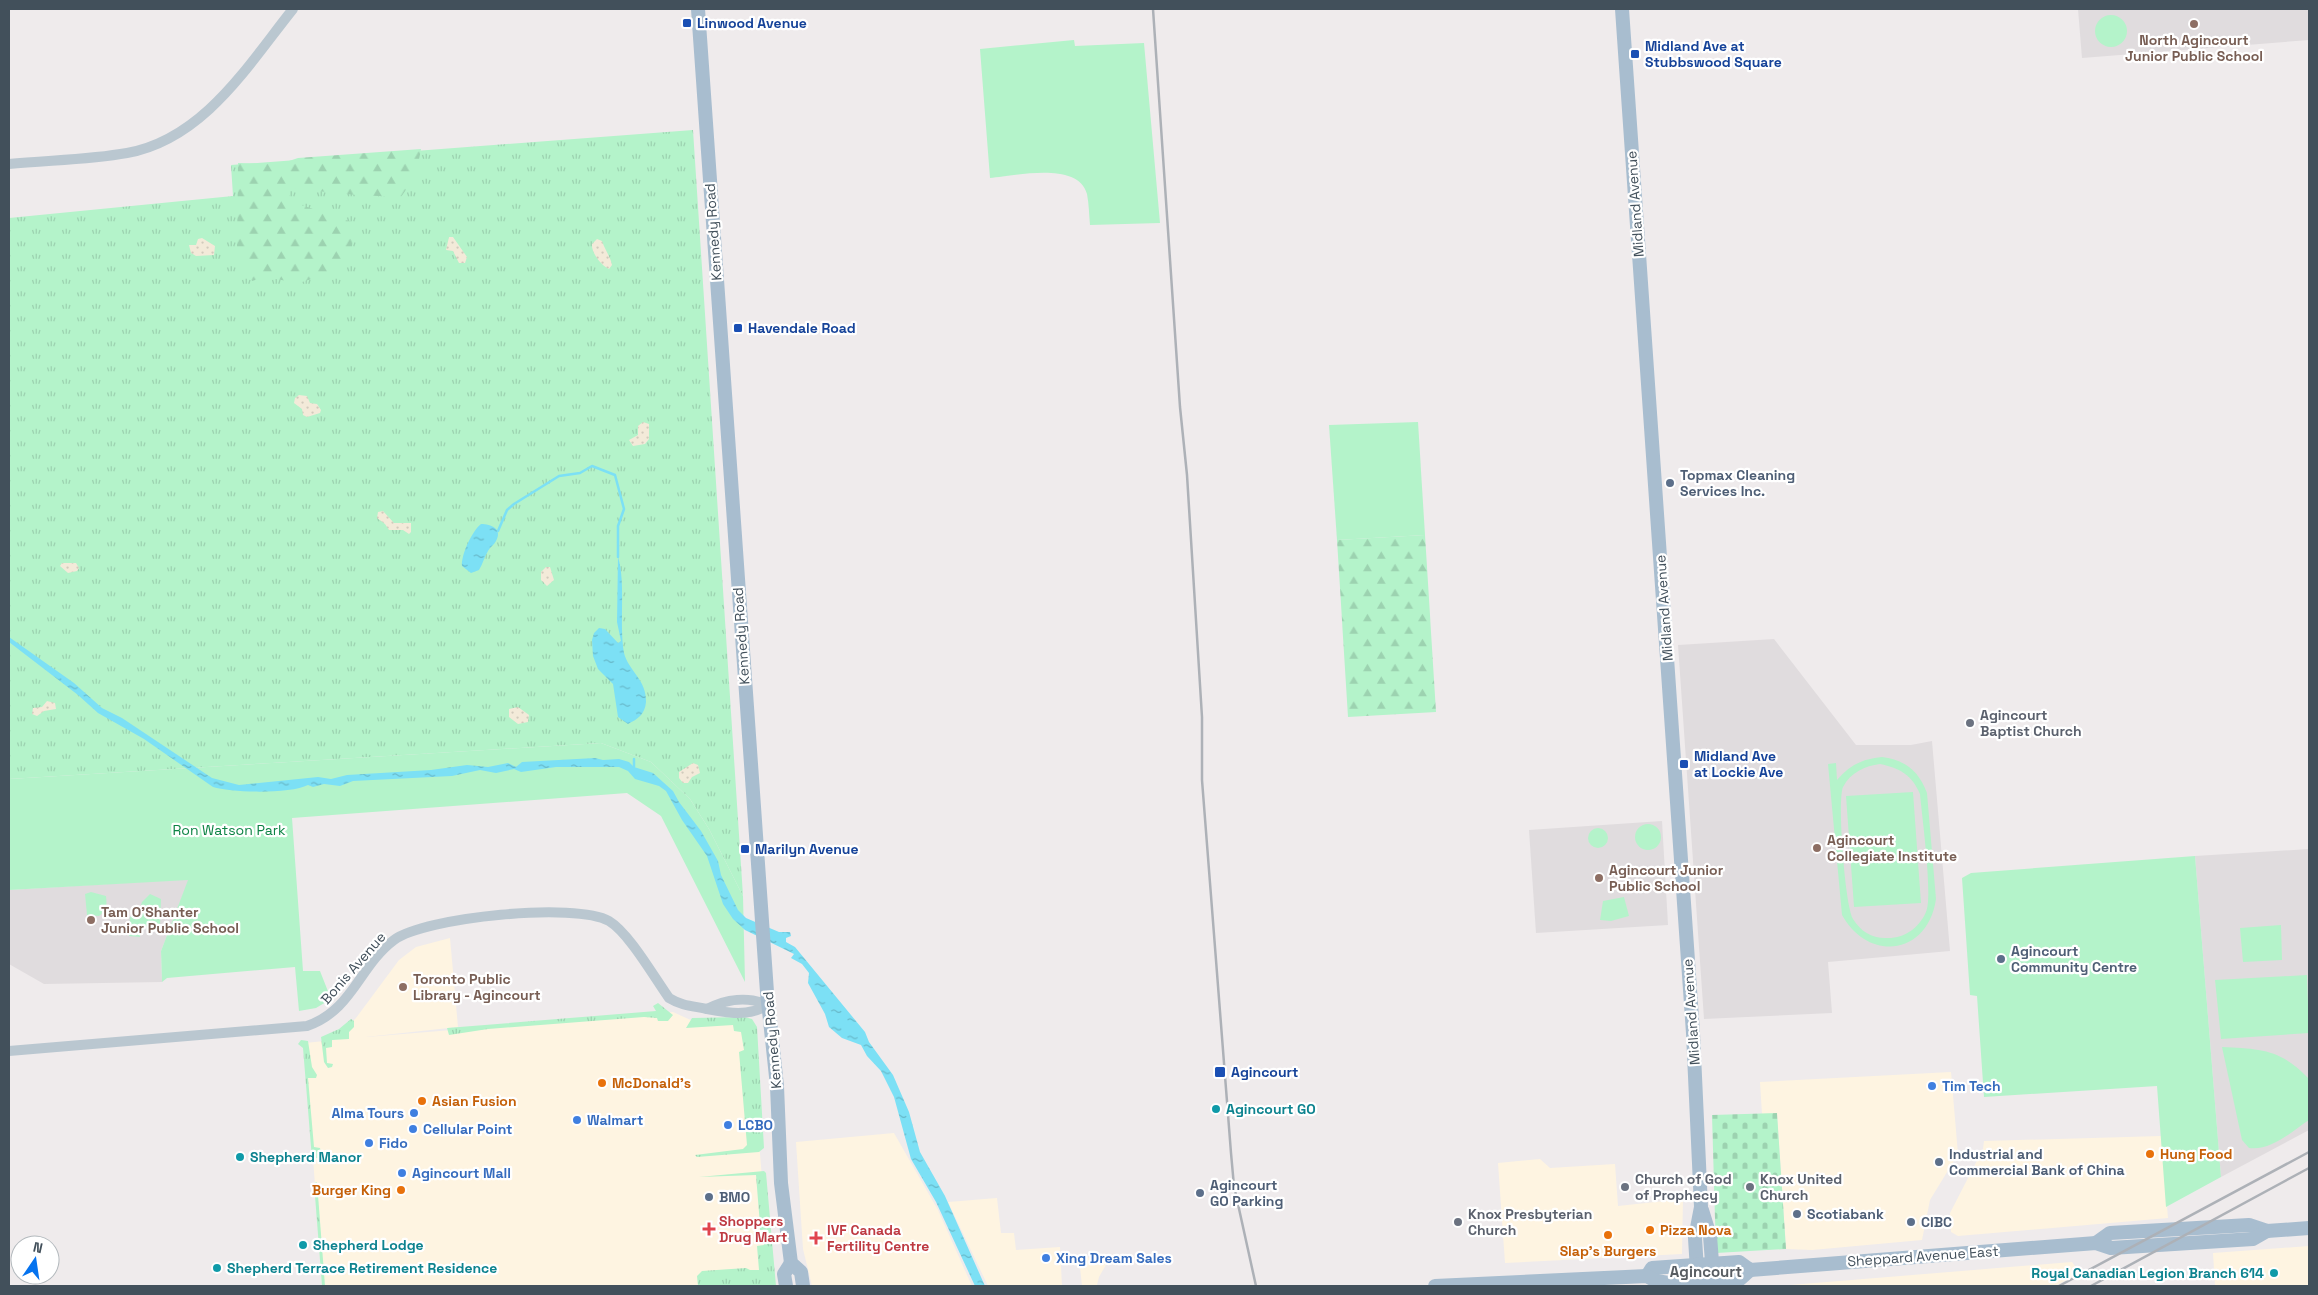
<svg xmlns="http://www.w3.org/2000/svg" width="2318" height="1295" font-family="'Space Grotesk',sans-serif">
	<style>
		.commercial { fill: #fef4e1 }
		.education { fill: #e0dcde }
		.grass { fill: url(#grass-tufts) }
		.forest { fill: url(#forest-firs) }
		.sand { fill: url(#sand-dots) }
		.cemetery { fill: url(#cemetery-stones) }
		.park { fill: #b4f3ca; fill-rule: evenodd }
		.water { fill: url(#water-ripples) }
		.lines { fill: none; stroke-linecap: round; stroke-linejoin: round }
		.stream { stroke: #7ce0f5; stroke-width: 2.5 }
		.minor { stroke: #bac7d0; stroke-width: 10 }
		.major { stroke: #a8bdcf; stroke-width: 14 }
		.rail { stroke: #adb1b7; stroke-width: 2.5 }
		.transit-dot { fill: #1a4fb4; stroke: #fff; stroke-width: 2 }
		.education-dot { fill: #8d6e63; stroke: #fff; stroke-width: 2 }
		.service-dot { fill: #5c6f8a; stroke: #fff; stroke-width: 2 }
		.worship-dot { fill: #6b7280; stroke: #fff; stroke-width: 2 }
		.food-dot { fill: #e8710a; stroke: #fff; stroke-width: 2 }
		.shop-dot { fill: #3f7fe0; stroke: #fff; stroke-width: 2 }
		.culture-dot { fill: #0f9aa8; stroke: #fff; stroke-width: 2 }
		.health-dot { fill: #e0444e; stroke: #fff; stroke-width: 2 }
		.labels { text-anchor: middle; stroke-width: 4.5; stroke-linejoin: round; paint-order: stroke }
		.transit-label { font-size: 14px; font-weight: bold; fill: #164399; stroke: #fff; text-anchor: start }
		.education-label { font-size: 14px; font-weight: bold; fill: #785e54; stroke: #fff; text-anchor: start }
		.street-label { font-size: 14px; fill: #42505b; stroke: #fff }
		.service-label { font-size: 14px; font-weight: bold; fill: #4e5e75; stroke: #fff; text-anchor: start }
		.worship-label { font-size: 14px; font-weight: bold; fill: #5b616d; stroke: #fff; text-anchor: start }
		.park-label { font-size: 14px; fill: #0c8344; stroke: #fff }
		.food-label { font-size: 14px; font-weight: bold; fill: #c56008; stroke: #fff; text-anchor: start }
		.shop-label { font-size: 14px; font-weight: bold; fill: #366cbe; stroke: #fff; text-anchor: start }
		.culture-label { font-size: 14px; font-weight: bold; fill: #0d838f; stroke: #fff; text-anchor: start }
		.health-label { font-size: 14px; font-weight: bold; fill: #be3a42; stroke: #fff; text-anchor: start }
		.neighbourhood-label { font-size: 15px; font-weight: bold; fill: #585d62; stroke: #fff }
	</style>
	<defs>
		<pattern id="grass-tufts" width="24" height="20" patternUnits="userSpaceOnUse" patternTransform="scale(1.25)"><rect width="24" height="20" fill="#b4f3ca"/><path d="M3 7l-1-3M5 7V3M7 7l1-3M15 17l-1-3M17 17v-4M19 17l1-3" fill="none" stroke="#9cd2b0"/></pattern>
		<pattern id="forest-firs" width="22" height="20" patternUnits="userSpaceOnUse" patternTransform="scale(1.25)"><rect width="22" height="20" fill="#b4f3ca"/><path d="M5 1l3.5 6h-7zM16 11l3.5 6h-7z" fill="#9cd2b0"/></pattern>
		<pattern id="sand-dots" width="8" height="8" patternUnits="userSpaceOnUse" patternTransform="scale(1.25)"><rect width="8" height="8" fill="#f3ead9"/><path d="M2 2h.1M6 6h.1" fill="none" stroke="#d2cabc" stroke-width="1.8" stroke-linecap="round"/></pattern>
		<pattern id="cemetery-stones" width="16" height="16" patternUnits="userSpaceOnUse" patternTransform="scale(1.25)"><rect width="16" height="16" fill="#b4f3ca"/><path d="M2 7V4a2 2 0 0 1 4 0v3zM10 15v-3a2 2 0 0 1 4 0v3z" fill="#9cd2b0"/></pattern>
		<pattern id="water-ripples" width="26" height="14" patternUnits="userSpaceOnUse" patternTransform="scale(1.25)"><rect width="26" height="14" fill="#7ce0f5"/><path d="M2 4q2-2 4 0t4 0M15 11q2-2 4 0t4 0" fill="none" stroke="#67b8c9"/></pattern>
	</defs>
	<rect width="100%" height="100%" fill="#efebec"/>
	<g class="commercial">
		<polygon points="450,938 458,1027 366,1037 673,1012 695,1022 749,1022 771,1286 322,1286 305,1043 334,1040 356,1018 399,960 416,947"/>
		<polygon points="1951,1072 1958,1154 1930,1200 1922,1240 1812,1250 1786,1249 1777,1114 1762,1114 1760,1082"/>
		<polygon points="894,1133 938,1210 972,1286 812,1286 803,1249 796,1142"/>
		<polygon points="2161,1136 2168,1218 1958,1236 1951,1232 1950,1213 1983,1149 1984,1141"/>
		<polygon points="1540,1159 1550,1168 1615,1164 1618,1206 1683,1199 1682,1254 1505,1263 1498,1163"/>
		<polygon points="997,1198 1001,1233 1014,1233 1016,1250 1060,1247 1062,1286 988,1286 948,1202"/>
		<polygon points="2309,1246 2309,1286 2215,1286 2213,1253"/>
		<polygon points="1111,1256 1099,1277 1097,1285 1082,1286 1079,1258"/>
		<polygon points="2072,1262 2080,1273 2055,1286 1777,1286"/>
	</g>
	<g class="education">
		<polygon points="2078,9 2309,9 2309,40 2082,58"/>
		<polygon points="1774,639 1856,745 1911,745 1932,741 1950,951 1828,962 1832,1013 1704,1019 1678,645"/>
		<polygon points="1662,821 1668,925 1536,933 1529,830"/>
		<polygon points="2309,849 2309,1130 2221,1177 2195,856"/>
		<polygon points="189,879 161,951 162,982 44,984 9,964 9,890"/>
	</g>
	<g class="grass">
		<polygon points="693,130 743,896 709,829 690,799 651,762 601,743 9,779 9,218 233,196 231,165"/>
		<polygon points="658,1003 673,1015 668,1021 658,1021 657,1018 644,1017 488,1029 449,1035 447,1028 656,1011 653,1006"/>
		<polygon points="744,1017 752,1019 757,1027 764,1148 759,1152 697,1157 695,1155 743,1149 747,1145 739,1052 744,1050 741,1032 734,1031 733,1025 686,1028 692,1018"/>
		<polygon points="351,1019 354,1021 354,1027 349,1032 349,1039 332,1040 332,1047 326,1048 327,1063 333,1064 332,1067 328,1068 324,1062 321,1037 339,1029"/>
		<polygon points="301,1040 308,1041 312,1067 317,1075 316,1078 308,1078 314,1147 320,1148 322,1157 312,1159 303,1048 298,1044"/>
		<polygon points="764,1171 766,1173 776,1286 698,1286 697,1276 702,1271 746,1268 750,1270 759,1270 757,1246 764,1245 763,1230 760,1230 760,1225 756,1175 699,1177"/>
		<polygon points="317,1182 325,1286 322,1286 314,1183"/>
	</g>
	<g class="forest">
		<polygon points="421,149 416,175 401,197 356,195 289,188 289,201 355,223 352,246 339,270 299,283 264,277 252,281 237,250 238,163 280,164 298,158"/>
		<polygon points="1425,535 1436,712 1348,717 1337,540"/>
	</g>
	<g class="sand">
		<polygon points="449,237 453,237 467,257 465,263 459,263 453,251 446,250"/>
		<polygon points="202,238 215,246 214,255 196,256 191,253 189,245 196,245 198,239"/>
		<path d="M597,239l5,2c3,9 9,17 10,24l-3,4c-7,-3 -18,-16 -17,-25z"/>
		<polygon points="299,395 307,396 310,403 317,404 321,410 320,413 307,417 303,415 302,409 294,403 295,398"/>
		<polygon points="643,422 649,424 649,439 645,444 633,446 629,440 638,435 638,426"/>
		<polygon points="383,511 394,523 411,523 411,532 409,534 403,530 389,530 385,524 377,518 378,512"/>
		<polygon points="62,563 76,563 79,568 77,571 68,573 60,566"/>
		<polygon points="546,567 550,567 554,580 547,586 541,580 541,572"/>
		<polygon points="47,701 55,703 56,709 44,711 37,716 32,714 33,708 42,707"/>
		<polygon points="518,707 529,715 528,722 518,724 509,717 509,709"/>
		<polygon points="693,763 698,765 700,773 692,777 688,783 683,783 679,778 679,772"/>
	</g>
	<polygon class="cemetery" points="1777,1113 1786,1249 1716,1253 1712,1115"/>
	<g class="park">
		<circle cx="2111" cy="31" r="16"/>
		<path d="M1074,40l1,6 69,-3 16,180 -70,2c-1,-10 -1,-21 -3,-31 -9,-33 -72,-18 -97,-16l-10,-129z"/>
		<polygon points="1418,422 1425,535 1337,540 1329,425"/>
		<polygon points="601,743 651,762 690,799 709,829 743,896 745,982 661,816 627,793 292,818 303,971 320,971 331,999 316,1008 299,1011 295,967 167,978 162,982 161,951 188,880 9,890 9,779"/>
		<path d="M1882,757c23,3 37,14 45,36l9,106c-8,56 -67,64 -94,16l-14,-151 8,-1 1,17c13,-15 25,-21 45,-23zM1880,764c20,4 32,11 40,30 2,23 13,102 6,118 -7,16 -21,26 -38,26 -15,1 -27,-6 -35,-19 -8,-13 -16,-118 -10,-132 8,-15 22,-21 37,-23z"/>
		<polygon points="1913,792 1921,903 1854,907 1846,796"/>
		<circle cx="1648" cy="837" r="13"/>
		<circle cx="1598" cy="838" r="10"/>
		<polygon points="2195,856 2221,1177 2166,1207 2157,1086 1984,1097 1977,996 1970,995 1962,878 1971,873"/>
		<path d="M91,892l15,4c1,9 1,14 -7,20l-12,-1 -2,-21z"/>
		<polygon points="150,894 161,899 160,926 141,926 140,937 129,936 130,917 138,914 142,902"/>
		<polygon points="1624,897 1629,916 1611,921 1600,920 1603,901"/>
		<polygon points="2281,925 2282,960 2243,962 2240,928"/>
		<polygon points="2307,975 2309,1033 2221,1039 2215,980"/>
		<path d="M2222,1047c39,2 59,2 87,32v41c-18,12 -38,31 -60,28l-7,-8z"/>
	</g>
	<g class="water">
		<path d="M481,524c10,0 22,5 15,17 -2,4 -6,6 -8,10 -4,6 -5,13 -9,19l-8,3 -9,-7c-1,-11 10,-35 19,-42z"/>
		<path d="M618,557c8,26 1,66 6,96 4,17 23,27 22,49 -1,12 -8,17 -18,22l-10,-7 -5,-33 -15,-15 -5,-13 -1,-16 2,-7 5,-5 6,1 13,14 3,-2 -4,-19z"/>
		<path d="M9,637l65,46 28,25 20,10 90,60 27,7 79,-8 13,2 16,-4 84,-5 36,-5 21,2 20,-4 8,4 6,-5 73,-4 8,2 16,-1 10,3 5,5 19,6 20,18 6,11 22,29 17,30 3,14 17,35 8,8 33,14h11l1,4 -5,2v4l9,5 70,85 4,10 24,33 16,37 11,40 25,44 40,90h-10l-39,-84 -25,-43 -17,-62 -13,-26 -14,-15 -6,-11 -19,-7 -13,-11 -4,-13 -17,-31 1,-10 -7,-9 -11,-6 3,-4 -2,-1 -47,-23 -12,-11 -10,-15 -16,-48 -25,-36 -16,-29 -7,-5 -24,-7 -7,-8 -9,-4h-63l-35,5 -7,-3 -18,4 -16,-3 -28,6 -99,5 -13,5 -16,-2 -11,3 -5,-2c-17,9 -76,8 -95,2l-69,-48 -46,-26 -20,-18 -69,-53z"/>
	</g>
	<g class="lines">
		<g class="stream">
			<polyline points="498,531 507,510 514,504 559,476 580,473 592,466 615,475 624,509 618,526 618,557"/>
			<polyline points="634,767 634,759"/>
		</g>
		<g class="minor">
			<path d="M9,164c39,-4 79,-4 118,-11 77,-14 121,-88 166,-144"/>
			<path d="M707,1009c19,-10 41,-13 61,-4"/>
			<path d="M9,1051l298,-25c46,-16 52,-60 87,-86 31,-23 182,-38 215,-19 20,12 45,56 60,77 13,8 24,8 38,11 21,4 42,8 61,-4"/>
		</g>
		<g class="major">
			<polyline points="698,9 767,992 777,1086 781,1183 791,1263 801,1272 803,1286"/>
			<polyline points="1622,9 1693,1033 1701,1207 1695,1238 1698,1286"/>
			<polyline points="1702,1210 1710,1236 1713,1275"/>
			<polyline points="2096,1243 2110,1233 2249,1225 2267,1231 2309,1228"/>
			<polyline points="1647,1276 1652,1268 1739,1262 1750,1270 2096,1243 2111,1248 2253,1239 2267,1231"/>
			<polyline points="786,1286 784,1274 791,1263"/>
			<path d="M1435,1286l212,-10c20,14 69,5 93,3l10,-9"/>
		</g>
		<g class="rail">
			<polyline points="1153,9 1180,407 1187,475 1202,717 1202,780 1231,1153 1234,1186 1256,1286"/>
			<polyline points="2059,1286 2309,1152"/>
			<polyline points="2091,1286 2309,1168"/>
		</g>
	</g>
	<g class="transit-dot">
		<rect x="682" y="18" width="10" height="10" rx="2.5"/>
		<rect x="1630" y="49" width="10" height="10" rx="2.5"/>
		<rect x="733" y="323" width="10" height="10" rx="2.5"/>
		<rect x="1679" y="759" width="10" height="10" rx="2.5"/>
		<rect x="740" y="844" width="10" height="10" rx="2.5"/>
		<rect x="1214" y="1066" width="12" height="12" rx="2.5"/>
	</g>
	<g class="education-dot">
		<circle cx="2194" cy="24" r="5"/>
		<circle cx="1817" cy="848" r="5"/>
		<circle cx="1599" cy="878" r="5"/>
		<circle cx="91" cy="920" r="5"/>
		<circle cx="403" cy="987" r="5"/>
	</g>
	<g class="service-dot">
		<circle cx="1670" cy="483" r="5"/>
		<circle cx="2001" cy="959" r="5"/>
		<circle cx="1939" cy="1162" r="5"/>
		<circle cx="1200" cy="1193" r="5"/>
		<circle cx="709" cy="1197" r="5"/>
		<circle cx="1797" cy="1214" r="5"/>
		<circle cx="1911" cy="1222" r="5"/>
	</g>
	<g class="worship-dot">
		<circle cx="1970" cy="723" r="5"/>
		<circle cx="1625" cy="1187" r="5"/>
		<circle cx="1750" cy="1187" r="5"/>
		<circle cx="1458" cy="1222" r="5"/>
	</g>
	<g class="food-dot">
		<circle cx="602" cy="1083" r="5"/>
		<circle cx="422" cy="1101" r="5"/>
		<circle cx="2150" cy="1154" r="5"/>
		<circle cx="401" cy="1190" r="5"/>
		<circle cx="1650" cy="1230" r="5"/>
		<circle cx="1608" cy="1235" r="5"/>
	</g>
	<g class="shop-dot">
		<circle cx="1932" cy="1086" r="5"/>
		<circle cx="414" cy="1113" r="5"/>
		<circle cx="577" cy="1120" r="5"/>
		<circle cx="728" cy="1125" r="5"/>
		<circle cx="413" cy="1129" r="5"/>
		<circle cx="369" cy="1143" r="5"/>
		<circle cx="402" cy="1173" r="5"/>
		<circle cx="1046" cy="1258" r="5"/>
	</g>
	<g class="culture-dot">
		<circle cx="1216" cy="1109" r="5"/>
		<circle cx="240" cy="1157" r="5"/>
		<circle cx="303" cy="1245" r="5"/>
		<circle cx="217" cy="1268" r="5"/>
		<circle cx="2274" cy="1273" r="5"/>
	</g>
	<g class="health-dot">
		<path d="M706.5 1221.5h5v5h5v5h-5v5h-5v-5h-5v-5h5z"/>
		<path d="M813.5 1230.5h5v5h5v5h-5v5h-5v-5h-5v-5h5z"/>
	</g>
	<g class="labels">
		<g class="transit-label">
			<text x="697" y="28">Linwood Avenue</text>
			<text x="1645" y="51">Midland Ave at<tspan x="1645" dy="16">Stubbswood Square</tspan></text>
			<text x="748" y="333">Havendale Road</text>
			<text x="1694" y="761">Midland Ave<tspan x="1694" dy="16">at Lockie Ave</tspan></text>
			<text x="755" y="854">Marilyn Avenue</text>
			<text x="1231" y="1077">Agincourt</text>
		</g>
		<g class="education-label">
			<text x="2194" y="45" text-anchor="middle">North Agincourt<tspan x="2194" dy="16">Junior Public School</tspan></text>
			<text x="1827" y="845">Agincourt<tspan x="1827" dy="16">Collegiate Institute</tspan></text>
			<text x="1609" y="875">Agincourt Junior<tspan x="1609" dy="16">Public School</tspan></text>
			<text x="101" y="917">Tam O'Shanter<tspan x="101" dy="16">Junior Public School</tspan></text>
			<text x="413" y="984">Toronto Public<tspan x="413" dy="16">Library - Agincourt</tspan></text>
		</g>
		<g class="street-label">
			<text transform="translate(1635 204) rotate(-94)" y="5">Midland Avenue</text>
			<text transform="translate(713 232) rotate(-94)" y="5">Kennedy Road</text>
			<text transform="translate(1664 608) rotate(-94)" y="5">Midland Avenue</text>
			<text transform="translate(741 636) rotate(-94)" y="5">Kennedy Road</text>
			<text transform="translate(353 968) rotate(-49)" y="5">Bonis Avenue</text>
			<text transform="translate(1691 1012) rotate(-94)" y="5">Midland Avenue</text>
			<text transform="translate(772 1040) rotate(-95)" y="5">Kennedy Road</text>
			<text transform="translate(1923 1256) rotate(-4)" y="5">Sheppard Avenue East</text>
		</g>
		<g class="service-label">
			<text x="1680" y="480">Topmax Cleaning<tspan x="1680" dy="16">Services Inc.</tspan></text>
			<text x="2011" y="956">Agincourt<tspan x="2011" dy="16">Community Centre</tspan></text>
			<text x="1949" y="1159">Industrial and<tspan x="1949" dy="16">Commercial Bank of China</tspan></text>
			<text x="1210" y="1190">Agincourt<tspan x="1210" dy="16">GO Parking</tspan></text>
			<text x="719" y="1202">BMO</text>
			<text x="1807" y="1219">Scotiabank</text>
			<text x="1921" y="1227">CIBC</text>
		</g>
		<g class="worship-label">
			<text x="1980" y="720">Agincourt<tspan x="1980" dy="16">Baptist Church</tspan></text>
			<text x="1635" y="1184">Church of God<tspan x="1635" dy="16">of Prophecy</tspan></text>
			<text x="1760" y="1184">Knox United<tspan x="1760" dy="16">Church</tspan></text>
			<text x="1468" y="1219">Knox Presbyterian<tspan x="1468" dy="16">Church</tspan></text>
		</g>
		<g class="park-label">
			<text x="229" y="835">Ron Watson Park</text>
		</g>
		<g class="food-label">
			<text x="612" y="1088">McDonald's</text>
			<text x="432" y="1106">Asian Fusion</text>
			<text x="2160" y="1159">Hung Food</text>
			<text x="391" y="1195" text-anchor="end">Burger King</text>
			<text x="1660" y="1235">Pizza Nova</text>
			<text x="1608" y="1256" text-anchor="middle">Slap’s Burgers</text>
		</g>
		<g class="shop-label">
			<text x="1942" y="1091">Tim Tech</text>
			<text x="404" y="1118" text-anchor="end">Alma Tours</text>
			<text x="587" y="1125">Walmart</text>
			<text x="738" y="1130">LCBO</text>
			<text x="423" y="1134">Cellular Point</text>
			<text x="379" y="1148">Fido</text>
			<text x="412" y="1178">Agincourt Mall</text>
			<text x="1056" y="1263">Xing Dream Sales</text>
		</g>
		<g class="culture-label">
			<text x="1226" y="1114">Agincourt GO</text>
			<text x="250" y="1162">Shepherd Manor</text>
			<text x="313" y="1250">Shepherd Lodge</text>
			<text x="227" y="1273">Shepherd Terrace Retirement Residence</text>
			<text x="2264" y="1278" text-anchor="end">Royal Canadian Legion Branch 614</text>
		</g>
		<g class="health-label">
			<text x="719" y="1226">Shoppers<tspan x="719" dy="16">Drug Mart</tspan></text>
			<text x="827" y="1235">IVF Canada<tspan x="827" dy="16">Fertility Centre</tspan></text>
		</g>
		<g class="neighbourhood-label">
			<text x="1706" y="1277">Agincourt</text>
		</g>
	</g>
	<rect width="2318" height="1295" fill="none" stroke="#42505b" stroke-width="20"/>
	<g transform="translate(35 1260) rotate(13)"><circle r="24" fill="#ffffff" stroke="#b3b9bd"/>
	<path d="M0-4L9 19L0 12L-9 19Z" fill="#0573ef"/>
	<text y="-8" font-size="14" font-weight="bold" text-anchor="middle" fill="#42505b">N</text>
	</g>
</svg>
